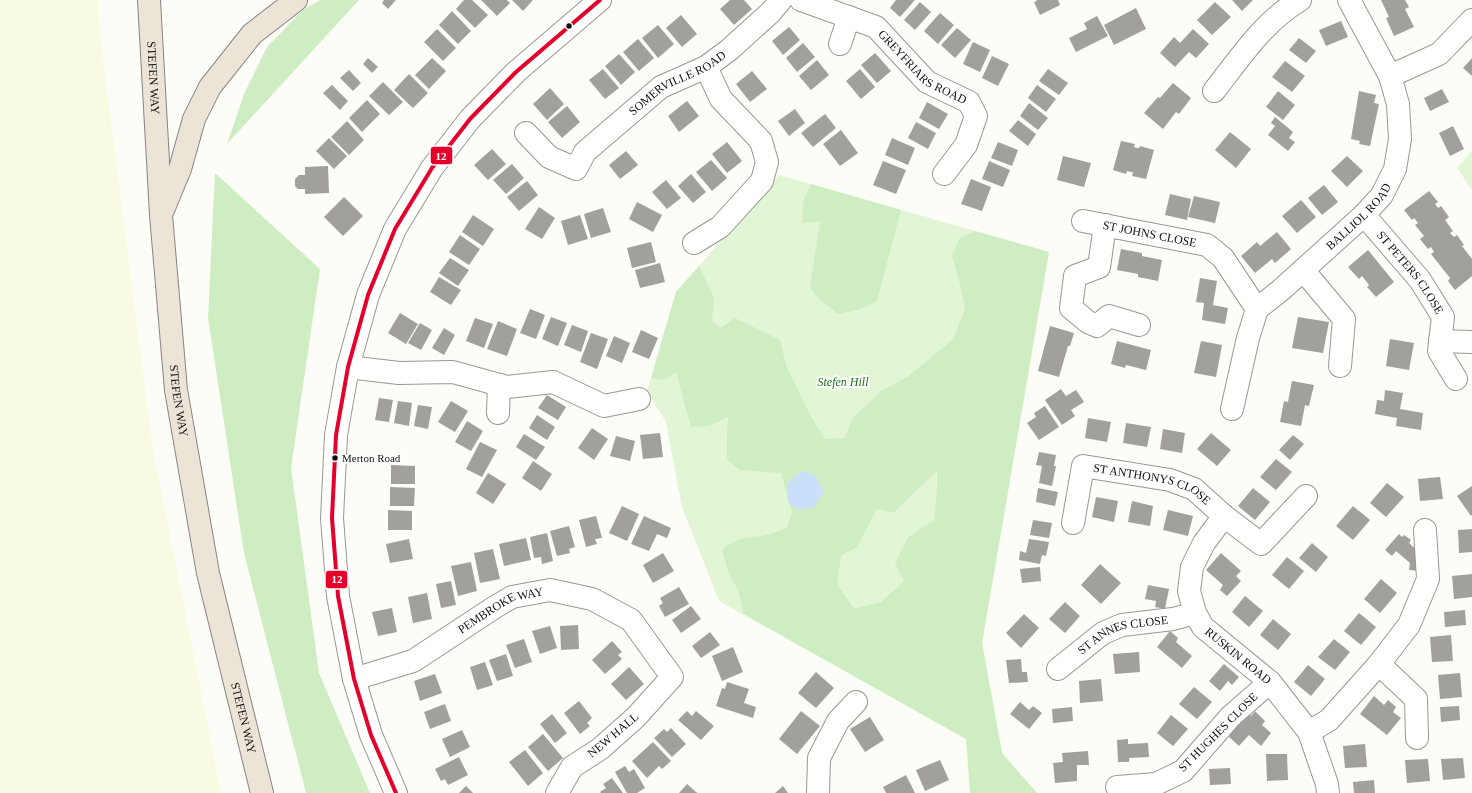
<svg xmlns="http://www.w3.org/2000/svg" width="1472" height="793" font-family="Georgia,serif">
	<style>
		.farmland { fill: #f8fae2 }
		.green { fill: #e2f5d5 }
		.forest { fill: #cfedc2; fill-rule: evenodd }
		.water { fill: #cae0fa }
		.building { fill: #a1a09c }
		.lines { fill: none; stroke-linecap: round; stroke-linejoin: round }
		.minor-casing { stroke: #979795; stroke-width: 24 }
		.highway-casing { stroke: #858582; stroke-width: 24 }
		.minor { stroke: #fffffe; stroke-width: 22 }
		.highway { stroke: #ece4d6; stroke-width: 22 }
		.bus-1-casing { stroke: #fff; stroke-width: 7 }
		.bus-1 { stroke: #e4002b; stroke-width: 4 }
		.bus-dot { fill: #111; stroke: #fff; stroke-width: 1.5 }
		.labels { text-anchor: middle; stroke-width: 4; stroke-linejoin: round; paint-order: stroke }
		.bus-label { font-size: 11px; fill: #111; stroke: #fff; text-anchor: start }
		.street-label { font-size: 12px; fill: #111; stroke: #fff }
		.park-label { font-size: 12px; font-style: italic; fill: #1b701a; stroke: #fff }
		.line-badge { stroke: #fff; stroke-width: 1.5 }
		.badge-label { font-size: 11px; text-anchor: middle; font-weight: bold; fill: #fff }
	</style>
	<rect width="100%" height="100%" fill="#fdfdf7"/>
	<polygon class="farmland" points="0,0 98,0 100,35 152,445 221,793 0,793"/>
	<g class="green">
		<polygon points="1472,151 1472,190 1457,168"/>
		<polygon points="779,175 1049,252 982,643 1002,753 966,739 719,601 682,507 666,422 647,391 676,292"/>
	</g>
	<g class="forest">
		<polygon points="320,0 359,0 227,144 244,94 267,47 303,10"/>
		<polygon points="215,173 320,269 291,468 319,673 370,793 306,793 244,553 208,318"/>
		<polygon points="811,184 901,210 877,301 861,309 838,314 816,296 810,287 820,221 802,223 803,202"/>
		<path d="M975,231l74,21 -67,391 20,110 35,40h-67l-4,-54 -222,-125 -6,-24 -9,-16 -7,-24c17,-15 25,-11 44,-15 7,-1 14,-5 21,-7l5,-16 -11,-39 -42,-3 -12,-11v-25l1,-17 -19,9 -18,1 -15,-55 -12,8 -13,-2 25,-86 23,-26 15,32 -2,23 9,7 14,-10 45,22 6,25 24,50 15,24 20,-1 7,-19 29,-28 28,-15 44,-37 12,-30 -5,-25 -8,-28 7,-17zM937,471v17l-3,32 -26,17 -13,26 9,18 -23,21 -27,7 -17,-25 4,-28 16,-9 20,-38 16,4z"/>
	</g>
	<path class="water" d="M801,471c17,4 16,7 23,22l-12,15 -14,2 -10,-8v-19z"/>
	<g class="building">
		<polygon points="384,0 396,0 388,9 382,3"/>
		<polygon points="464,0 472,0 488,15 475,28 456,9"/>
		<polygon points="481,0 507,0 510,3 497,16"/>
		<polygon points="512,0 533,0 523,11"/>
		<polygon points="730,0 744,0 752,9 734,25 720,9"/>
		<polygon points="896,0 915,0 900,17 890,8"/>
		<polygon points="1036,0 1058,0 1060,5 1040,15 1034,2 1037,1"/>
		<polygon points="1232,0 1253,0 1242,11"/>
		<polygon points="1381,0 1405,0 1409,7 1405,9 1414,27 1394,36 1386,18 1389,17"/>
		<polygon points="920,2 931,12 915,30 904,20"/>
		<polygon points="1215,2 1231,17 1212,35 1197,20"/>
		<polygon points="1136,8 1146,29 1114,45 1104,25"/>
		<polygon points="452,11 471,31 458,44 439,25"/>
		<polygon points="940,13 954,25 938,44 924,31"/>
		<polygon points="681,15 697,34 682,47 666,28"/>
		<polygon points="1097,16 1108,36 1076,52 1069,38 1087,29 1084,23"/>
		<polygon points="1341,21 1348,37 1326,46 1319,30"/>
		<polygon points="658,25 674,44 658,58 642,38"/>
		<polygon points="789,27 800,40 783,55 772,41"/>
		<polygon points="957,28 971,40 955,58 941,45"/>
		<polygon points="437,29 456,48 443,61 424,42"/>
		<polygon points="1193,29 1209,44 1196,58 1189,52 1175,67 1160,53 1174,37 1180,43"/>
		<polygon points="1299,38 1316,51 1306,63 1289,50"/>
		<polygon points="638,39 654,58 639,71 623,52"/>
		<polygon points="973,42 990,50 980,72 963,64"/>
		<polygon points="803,43 815,57 797,72 786,58"/>
		<polygon points="875,53 891,71 877,83 861,65"/>
		<polygon points="619,54 635,72 621,85 605,66"/>
		<polygon points="992,56 1009,64 998,86 982,78"/>
		<polygon points="368,58 378,67 372,73 363,64"/>
		<polygon points="432,58 446,71 429,89 415,75"/>
		<polygon points="1472,58 1472,76 1463,68"/>
		<polygon points="817,60 829,75 811,90 799,76"/>
		<polygon points="1285,61 1305,76 1292,92 1272,77"/>
		<polygon points="603,69 619,88 605,99 589,80"/>
		<polygon points="860,69 875,87 861,99 846,81"/>
		<polygon points="1048,69 1068,83 1059,95 1039,81"/>
		<polygon points="349,70 361,83 353,91 340,78"/>
		<polygon points="752,71 767,89 750,102 736,84"/>
		<polygon points="409,74 428,93 413,108 394,90"/>
		<polygon points="383,82 403,102 389,115 369,96"/>
		<polygon points="1173,83 1191,98 1179,114 1176,112 1163,129 1144,113 1158,97 1160,98"/>
		<polygon points="332,85 348,101 340,110 323,93"/>
		<polygon points="1037,85 1056,99 1046,112 1028,98"/>
		<polygon points="550,88 564,104 547,120 533,104"/>
		<polygon points="1442,89 1449,102 1430,111 1424,98"/>
		<polygon points="1278,91 1295,105 1283,120 1266,107"/>
		<polygon points="1359,91 1376,95 1374,103 1379,104 1370,146 1359,144 1360,141 1351,139"/>
		<polygon points="367,100 380,114 362,132 349,118"/>
		<polygon points="687,101 699,116 679,132 668,116"/>
		<polygon points="927,102 948,114 939,129 919,118"/>
		<polygon points="1029,103 1048,118 1038,130 1020,116"/>
		<polygon points="567,106 580,122 562,138 548,122"/>
		<polygon points="795,109 805,123 789,136 778,121"/>
		<polygon points="825,114 836,128 813,147 801,133"/>
		<polygon points="1275,117 1293,132 1289,138 1295,142 1288,151 1268,135 1275,126 1271,123"/>
		<polygon points="1018,120 1036,134 1028,146 1009,131"/>
		<polygon points="347,121 364,140 349,155 331,137"/>
		<polygon points="916,122 936,133 928,149 908,138"/>
		<polygon points="1453,126 1464,149 1450,156 1439,133"/>
		<polygon points="841,130 858,153 840,166 823,144"/>
		<polygon points="1230,132 1251,149 1236,168 1215,150"/>
		<polygon points="329,138 347,156 334,169 316,151"/>
		<polygon points="892,138 915,148 908,165 885,155"/>
		<polygon points="1121,141 1135,144 1134,147 1137,148 1139,148 1140,146 1154,150 1146,179 1132,176 1133,172 1131,172 1127,171 1126,174 1113,170"/>
		<polygon points="727,142 742,161 727,173 712,154"/>
		<polygon points="998,142 1018,150 1012,166 991,158"/>
		<polygon points="492,149 506,164 488,180 474,165"/>
		<polygon points="626,151 638,165 620,179 609,165"/>
		<polygon points="1063,156 1091,163 1084,187 1057,180"/>
		<polygon points="1347,156 1363,171 1347,187 1331,171"/>
		<polygon points="711,160 727,178 712,191 696,172"/>
		<polygon points="883,161 906,170 896,194 873,185"/>
		<polygon points="989,161 1010,170 1003,187 982,179"/>
		<polygon points="512,164 524,178 506,194 493,180"/>
		<polygon points="328,166 329,193 305,194 305,189 298,189 295,186 295,179 299,175 305,175 305,167"/>
		<polygon points="691,174 706,192 693,203 678,186"/>
		<polygon points="971,179 991,187 982,211 961,204"/>
		<polygon points="666,180 681,198 667,209 652,192"/>
		<polygon points="527,181 538,195 519,211 507,197"/>
		<polygon points="1324,185 1338,202 1322,215 1308,198"/>
		<polygon points="1429,191 1438,202 1435,204 1438,208 1441,206 1449,217 1445,220 1453,231 1450,233 1454,237 1457,235 1464,245 1462,246 1472,259 1472,276 1455,290 1448,281 1450,278 1431,254 1434,252 1431,247 1428,249 1420,239 1424,236 1415,225 1418,223 1414,218 1412,220 1404,210"/>
		<polygon points="1170,194 1191,199 1187,220 1165,215"/>
		<polygon points="1194,196 1220,202 1215,223 1188,217"/>
		<polygon points="344,197 363,216 343,236 324,217"/>
		<polygon points="1301,200 1316,217 1297,233 1282,216"/>
		<polygon points="637,202 662,215 653,232 629,219"/>
		<polygon points="539,207 555,218 542,239 525,229"/>
		<polygon points="603,208 611,232 591,238 584,214"/>
		<polygon points="473,215 494,229 483,246 462,232"/>
		<polygon points="580,215 588,239 568,245 561,221"/>
		<polygon points="1277,232 1291,249 1275,263 1272,259 1255,273 1241,256 1257,242 1260,246"/>
		<polygon points="460,235 480,249 469,265 449,252"/>
		<polygon points="651,242 656,262 632,268 627,248"/>
		<polygon points="1121,249 1142,253 1142,256 1162,260 1158,281 1138,277 1138,274 1117,270"/>
		<polygon points="1368,250 1394,282 1376,297 1367,287 1369,285 1362,276 1359,279 1348,267"/>
		<polygon points="450,258 469,270 458,286 439,273"/>
		<polygon points="660,263 665,282 640,288 635,270"/>
		<polygon points="439,277 461,290 451,305 430,292"/>
		<polygon points="1200,278 1217,281 1213,305 1228,308 1225,324 1202,320 1204,303 1196,302"/>
		<polygon points="530,309 545,315 536,339 520,333"/>
		<polygon points="400,313 418,324 406,344 388,333"/>
		<polygon points="551,317 567,323 558,346 542,339"/>
		<polygon points="1298,317 1329,322 1323,353 1292,348"/>
		<polygon points="475,318 493,324 484,348 466,341"/>
		<polygon points="498,321 517,329 507,356 487,349"/>
		<polygon points="420,323 432,330 421,350 408,343"/>
		<polygon points="572,325 588,331 581,352 564,345"/>
		<polygon points="1050,326 1074,333 1070,346 1068,346 1059,377 1038,371"/>
		<polygon points="444,328 455,335 444,355 432,348"/>
		<polygon points="641,330 658,338 649,359 632,352"/>
		<polygon points="591,333 608,339 597,369 580,362"/>
		<polygon points="614,336 630,343 622,363 606,356"/>
		<polygon points="1390,339 1414,343 1409,370 1386,366"/>
		<polygon points="1117,341 1151,350 1146,370 1126,365 1125,368 1111,364"/>
		<polygon points="1201,341 1222,345 1216,377 1194,373"/>
		<polygon points="1292,381 1314,385 1309,406 1305,405 1301,426 1280,422 1284,401 1288,402"/>
		<polygon points="1061,389 1066,396 1076,390 1084,402 1071,410 1075,416 1062,425 1045,400"/>
		<polygon points="1385,390 1403,393 1400,409 1423,413 1421,430 1396,426 1397,418 1375,414 1377,400 1384,401"/>
		<polygon points="547,395 566,407 558,420 538,408"/>
		<polygon points="379,398 393,400 389,422 375,420"/>
		<polygon points="398,401 412,403 409,426 394,423"/>
		<polygon points="451,401 468,411 455,432 438,422"/>
		<polygon points="418,405 432,407 428,429 414,426"/>
		<polygon points="1045,406 1059,427 1039,440 1027,423 1036,417 1034,413"/>
		<polygon points="537,415 555,427 547,440 529,428"/>
		<polygon points="1088,418 1111,422 1107,442 1085,438"/>
		<polygon points="467,421 483,431 471,451 455,442"/>
		<polygon points="1126,423 1151,427 1147,447 1123,443"/>
		<polygon points="592,428 608,439 594,460 578,448"/>
		<polygon points="1163,429 1185,433 1182,453 1160,449"/>
		<polygon points="660,433 663,457 643,459 640,435"/>
		<polygon points="1211,433 1231,450 1217,466 1197,449"/>
		<polygon points="524,434 545,447 536,460 516,447"/>
		<polygon points="1293,435 1304,444 1290,460 1279,450"/>
		<polygon points="616,436 635,441 630,461 610,456"/>
		<polygon points="480,442 497,450 482,477 466,469"/>
		<polygon points="1039,452 1056,455 1054,466 1056,466 1052,486 1039,483 1042,466 1036,465"/>
		<polygon points="1276,459 1292,472 1276,490 1260,477"/>
		<polygon points="533,461 552,474 541,491 522,478"/>
		<polygon points="391,465 415,466 415,484 391,484"/>
		<polygon points="488,473 506,484 493,504 476,493"/>
		<polygon points="1440,477 1443,499 1420,501 1418,479"/>
		<polygon points="1387,483 1404,497 1386,517 1370,503"/>
		<polygon points="1472,486 1472,515 1471,516 1457,496"/>
		<polygon points="390,487 415,488 414,506 390,506"/>
		<polygon points="1038,488 1058,492 1055,506 1036,502"/>
		<polygon points="1253,488 1270,502 1255,520 1238,506"/>
		<polygon points="1096,497 1118,501 1114,522 1092,517"/>
		<polygon points="1132,501 1153,506 1150,526 1128,522"/>
		<polygon points="622,506 639,514 627,541 609,533"/>
		<polygon points="1353,506 1370,520 1353,540 1336,526"/>
		<polygon points="388,510 412,511 412,530 388,530"/>
		<polygon points="1168,510 1193,516 1188,536 1163,530"/>
		<polygon points="596,516 602,538 595,539 597,544 586,547 579,520"/>
		<polygon points="644,516 671,528 667,538 657,534 649,551 631,544"/>
		<polygon points="1033,520 1052,523 1049,538 1030,535"/>
		<polygon points="569,526 575,547 569,549 570,553 557,556 550,531"/>
		<polygon points="1472,529 1472,552 1459,553 1458,530"/>
		<polygon points="547,533 553,561 542,564 541,557 534,558 530,537"/>
		<polygon points="1399,534 1402,537 1404,535 1411,540 1409,543 1419,552 1419,571 1409,570 1410,563 1396,551 1392,556 1385,550"/>
		<polygon points="526,538 531,560 504,566 499,544"/>
		<polygon points="409,539 413,559 390,563 386,544"/>
		<polygon points="1029,539 1049,542 1046,556 1042,555 1040,564 1019,560 1020,551 1026,553"/>
		<polygon points="1312,543 1328,557 1316,572 1299,558"/>
		<polygon points="493,549 500,579 480,583 474,553"/>
		<polygon points="663,553 674,571 653,583 643,565"/>
		<polygon points="1221,553 1241,571 1236,576 1241,581 1227,596 1220,590 1223,585 1206,570"/>
		<polygon points="1287,557 1304,571 1289,589 1272,575"/>
		<polygon points="471,562 477,591 458,596 451,566"/>
		<polygon points="1100,564 1121,583 1101,604 1081,585"/>
		<polygon points="1040,567 1041,581 1022,583 1020,569"/>
		<polygon points="1472,574 1472,597 1454,599 1452,576"/>
		<polygon points="1381,579 1397,593 1380,613 1364,599"/>
		<polygon points="451,581 456,605 441,608 436,584"/>
		<polygon points="1148,585 1169,589 1165,609 1155,607 1156,601 1145,599"/>
		<polygon points="679,587 689,604 665,617 659,606 663,603 660,598"/>
		<polygon points="427,593 432,619 413,623 408,597"/>
		<polygon points="1245,596 1263,611 1249,627 1232,612"/>
		<polygon points="1065,602 1080,616 1065,633 1049,619"/>
		<polygon points="691,606 701,619 681,633 672,620"/>
		<polygon points="392,608 397,632 378,636 372,612"/>
		<polygon points="1465,610 1466,625 1445,627 1444,612"/>
		<polygon points="1359,613 1376,627 1361,645 1344,631"/>
		<polygon points="1024,614 1039,628 1021,648 1006,633"/>
		<polygon points="1273,619 1291,634 1278,650 1260,635"/>
		<polygon points="578,625 579,649 561,650 560,626"/>
		<polygon points="550,626 557,648 540,654 532,631"/>
		<polygon points="1170,631 1178,638 1176,642 1192,656 1182,668 1157,647"/>
		<polygon points="710,632 720,645 701,658 692,646"/>
		<polygon points="1451,635 1453,661 1432,662 1430,637"/>
		<polygon points="524,639 532,662 515,668 506,645"/>
		<polygon points="1334,639 1350,652 1335,670 1318,657"/>
		<polygon points="612,641 622,652 618,655 622,659 605,674 592,660"/>
		<polygon points="733,647 743,672 722,681 712,656"/>
		<polygon points="1139,652 1140,672 1115,674 1113,654"/>
		<polygon points="506,654 513,676 497,681 489,660"/>
		<polygon points="1021,659 1022,672 1027,672 1028,682 1009,683 1006,660"/>
		<polygon points="485,662 493,685 477,690 470,667"/>
		<polygon points="1224,664 1239,677 1232,685 1228,681 1220,691 1209,681"/>
		<polygon points="1308,665 1325,679 1311,696 1294,682"/>
		<polygon points="629,667 644,684 626,700 611,684"/>
		<polygon points="816,672 834,688 816,708 798,693"/>
		<polygon points="1460,673 1462,697 1440,699 1438,675"/>
		<polygon points="435,674 442,693 420,701 414,681"/>
		<polygon points="1101,679 1103,701 1080,703 1079,681"/>
		<polygon points="727,682 749,689 744,703 756,707 753,718 716,706 722,688 725,689"/>
		<polygon points="1194,687 1212,702 1197,719 1179,704"/>
		<polygon points="1374,696 1384,705 1388,700 1396,707 1393,712 1401,718 1387,735 1360,714"/>
		<polygon points="579,701 592,718 587,723 590,726 580,734 564,713"/>
		<polygon points="1020,702 1029,710 1033,706 1042,713 1029,729 1010,714"/>
		<polygon points="445,704 451,721 430,729 424,712"/>
		<polygon points="1459,706 1460,720 1441,722 1440,707"/>
		<polygon points="1072,707 1073,721 1053,723 1052,709"/>
		<polygon points="687,711 692,716 696,711 714,726 701,740 678,720"/>
		<polygon points="801,711 820,726 797,754 779,739"/>
		<polygon points="1255,711 1265,721 1262,725 1271,733 1261,746 1249,735 1239,746 1226,734 1246,712 1251,716"/>
		<polygon points="552,714 567,733 555,743 540,724"/>
		<polygon points="1171,715 1188,729 1173,746 1157,733"/>
		<polygon points="870,717 884,740 865,752 850,729"/>
		<polygon points="671,728 686,744 672,757 654,738 664,729 667,732"/>
		<polygon points="462,730 470,747 450,757 442,739"/>
		<polygon points="543,734 563,758 548,771 528,747"/>
		<polygon points="1128,739 1128,744 1148,743 1149,757 1129,758 1129,762 1118,762 1117,740"/>
		<polygon points="653,742 671,761 662,769 659,766 647,778 632,761"/>
		<polygon points="1365,744 1367,767 1345,768 1343,746"/>
		<polygon points="525,750 543,773 528,786 509,762"/>
		<polygon points="1088,751 1089,765 1077,765 1077,781 1055,783 1053,763 1063,762 1062,753"/>
		<polygon points="1266,754 1287,754 1288,780 1267,781"/>
		<polygon points="459,757 468,775 448,785 445,779 441,781 435,769"/>
		<polygon points="1463,758 1465,778 1443,780 1441,759"/>
		<polygon points="1428,759 1430,781 1407,783 1405,760"/>
		<polygon points="940,760 949,780 925,791 916,770"/>
		<polygon points="625,766 629,772 634,769 645,788 637,793 627,793 615,772"/>
		<polygon points="1230,768 1231,784 1210,785 1209,769"/>
		<polygon points="906,775 915,793 886,793 883,787"/>
		<polygon points="612,778 623,793 601,793 600,792 606,788 603,784"/>
		<polygon points="1374,780 1375,793 1354,793 1353,782"/>
		<polygon points="687,784 696,792 698,793 679,793"/>
		<polygon points="466,786 473,793 459,793"/>
		<polygon points="783,786 788,793 775,793"/>
	</g>
	<g class="lines">
		<g class="minor-casing">
			<g id="minor">
				<path id="s1" d="M801,0l75,27 51,55 42,20 7,14 -10,29 -22,29"/>
				<polyline points="840,44 849,17"/>
				<polyline points="1390,76 1439,54 1472,20"/>
				<path d="M1214,91c26,-33 49,-69 86,-91"/>
				<path id="s2" d="M526,133l23,24 27,12 9,-17 76,-65 45,-20 23,-17 41,-37 11,-13"/>
				<path id="s3" d="M1364,215l56,65 23,37 -4,34 17,28"/>
				<path id="s4" d="M1083,221l124,24 16,13 34,51"/>
				<polyline points="1105,225 1099,267 1075,276 1071,308 1088,322 1097,326 1109,316 1139,325"/>
				<polyline points="694,243 720,227 762,181 767,162 761,141 721,99 706,67"/>
				<polyline points="1303,270 1344,319 1340,366"/>
				<polyline points="1440,341 1472,342"/>
				<polyline points="348,367 399,373 453,372 507,387 553,382 604,406 639,399"/>
				<path id="s5" d="M1232,409l16,-71 9,-29 24,-19 83,-75 18,-20 13,-26 5,-30 -2,-35 -8,-28 -41,-76"/>
				<polyline points="498,413 499,385"/>
				<path id="s6" d="M1224,516l-20,27 -12,24 -3,24 6,22 8,14 67,55 39,50 18,52 1,9"/>
				<path id="s7" d="M1073,523l10,-57 87,14 24,9 30,27 37,28 45,-48"/>
				<polyline points="1379,664 1416,699 1417,738"/>
				<path id="s8" d="M1058,669l45,-36 19,-8 51,-6 22,-6"/>
				<path id="s9" d="M354,679l59,-18 82,-54 17,-10 38,-7 42,9 39,21 41,57 -36,40 -36,32 -28,18 -15,26"/>
				<polyline points="1309,732 1329,720 1379,664 1409,625 1428,579 1425,530"/>
				<polyline points="1117,787 1156,784 1183,771 1231,716 1270,682"/>
				<polyline points="396,793 371,735 354,679 338,596 332,518 336,435 348,367 368,295 395,229 432,168 470,119 516,72 600,0"/>
				<polyline points="818,793 819,758 838,721 856,702"/>
			</g>
		</g>
		<g class="highway-casing">
			<g id="highway">
				<path id="s10" d="M149,0l12,215 15,175 32,183 54,220"/>
				<polyline points="163,210 180,169 194,119 210,87 252,34 296,0"/>
			</g>
		</g>
		<use href="#minor" class="minor"/>
		<use href="#highway" class="highway"/>
		<g class="bus-1-casing">
			<polyline id="bus-1" points="396,793 371,735 354,679 338,596 332,518 336,435 348,367 368,295 395,229 432,168 470,119 516,72 600,0"/>
		</g>
		<use href="#bus-1" class="bus-1"/>
	</g>
	<g class="bus-dot">
		<circle cx="569" cy="26" r="3.5"/>
		<circle cx="335" cy="458" r="3.5"/>
	</g>
	<g class="labels">
		<g class="bus-label">
			<text x="342" y="462">Merton Road</text>
		</g>
		<g class="street-label">
			<text dy="4" stroke="none"><textPath href="#s1" startOffset="142">GREYFRIARS ROAD</textPath></text>
			<text dy="4" stroke="none"><textPath href="#s10" startOffset="78">STEFEN WAY</textPath></text>
			<text dy="4" stroke="none"><textPath href="#s2" startOffset="198">SOMERVILLE ROAD</textPath></text>
			<text dy="4" stroke="none"><textPath href="#s5" startOffset="241">BALLIOL ROAD</textPath></text>
			<text dy="4" stroke="none"><textPath href="#s4" startOffset="68">ST JOHNS CLOSE</textPath></text>
			<text dy="4" stroke="none"><textPath href="#s3" startOffset="74">ST PETERS CLOSE</textPath></text>
			<text dy="4" stroke="none"><textPath href="#s10" startOffset="402">STEFEN WAY</textPath></text>
			<text dy="4" stroke="none"><textPath href="#s7" startOffset="130">ST ANTHONYS CLOSE</textPath></text>
			<text dy="4" stroke="none"><textPath href="#s9" startOffset="164">PEMBROKE WAY</textPath></text>
			<text dy="4" stroke="none"><textPath href="#s8" startOffset="76">ST ANNES CLOSE</textPath></text>
			<text dy="4" stroke="none"><textPath href="#s6" startOffset="169">RUSKIN ROAD</textPath></text>
			<text dy="4" stroke="none"><textPath href="#s10" startOffset="726">STEFEN WAY</textPath></text>
			<text transform="translate(1218 732) rotate(-45)" y="4">ST HUGHES CLOSE</text>
			<text transform="translate(613 735) rotate(-40)" y="4">NEW HALL</text>
		</g>
		<g class="park-label">
			<text x="843" y="386">Stefen Hill</text>
		</g>
	</g>
	<g class="line-badge">
		<rect x="430" y="146" width="23" height="19" rx="4" fill="#e4002b"/>
		<rect x="325" y="570" width="23" height="19" rx="4" fill="#e4002b"/>
	</g>
	<g class="badge-label">
		<text x="441" y="160">12</text>
		<text x="337" y="583">12</text>
	</g>
</svg>
